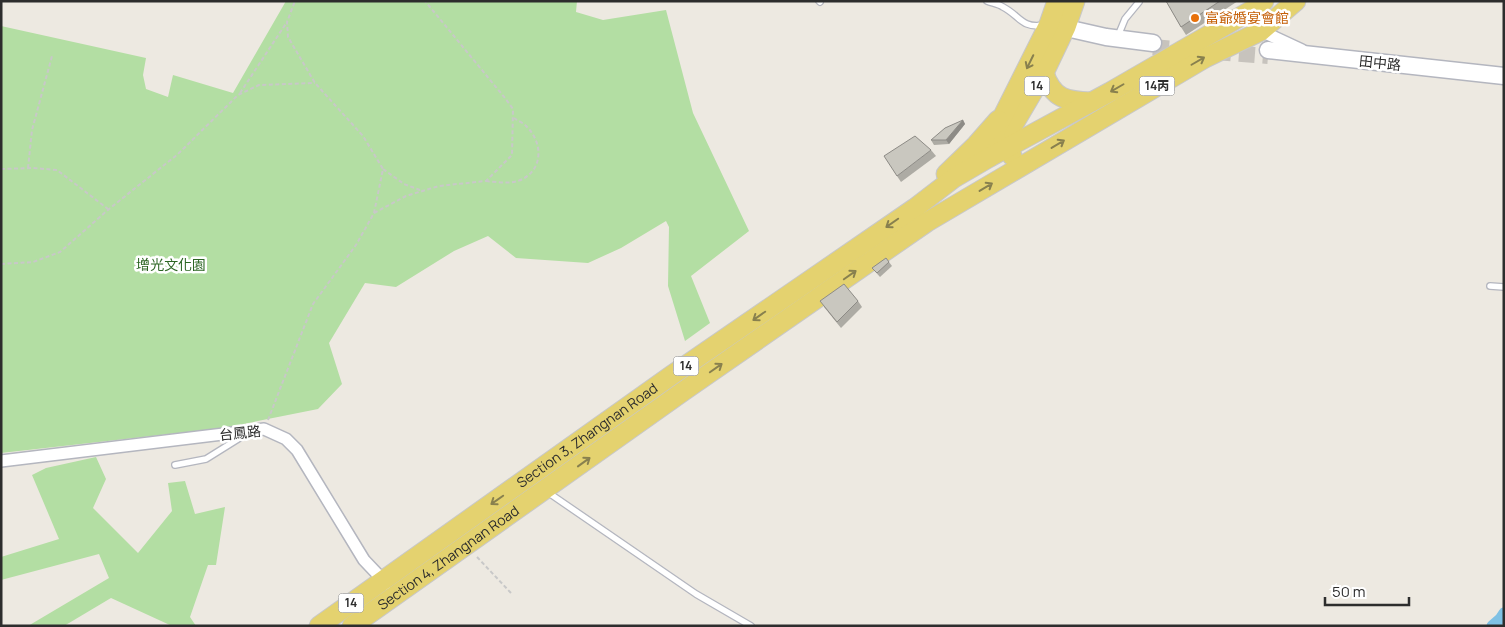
<svg xmlns="http://www.w3.org/2000/svg" width="1505" height="627" font-family="Manrope,'Noto Sans TC',sans-serif">
	<style>
		.green { fill: #b3dea3 }
		.lines { fill: none; stroke-linecap: round; stroke-linejoin: round }
		.canal { stroke: #7fc1e4; stroke-width: 11 }
		.secondary-tunnel { stroke: #c7c3bd; stroke-width: 16; stroke-dasharray: 16 8; stroke-linecap: butt }
		.lane-casing { stroke: #b4b6bf; stroke-width: 8 }
		.street-casing { stroke: #b4b6bf; stroke-width: 14 }
		.secondary-casing { stroke: #b4b6bf; stroke-width: 19 }
		.primary-casing { stroke: #c8c8c8; stroke-width: 21 }
		.path { stroke: #c8c8c8; stroke-width: 2; stroke-dasharray: 4 2.5; stroke-linecap: butt }
		.lane { stroke: #fff; stroke-width: 5.5 }
		.street { stroke: #fff; stroke-width: 11 }
		.secondary { stroke: #fff; stroke-width: 16 }
		.primary { stroke: #e4d26f; stroke-width: 19 }
		.wall { fill: #adaba4 }
		.shaded-wall { fill: #8d8b86 }
		.building { fill: #c9c7bf; stroke: #8d8b86 }
		.oneway { stroke: #88804e }
		.food-dot { fill: #e8710a; stroke: #fff; stroke-width: 2 }
		.labels { text-anchor: middle; stroke-width: 5; stroke-linejoin: round; paint-order: stroke }
		.shield { fill: #fff; stroke: #6c6c6c; stroke-width: 1 }
		.shield-label { font-size: 12px; font-weight: bold; fill: #2d2d2d }
		.food-label { font-size: 14px; fill: #c56008; stroke: #fff; text-anchor: start }
		.street-label { font-size: 14px; fill: #2d2d2d; stroke: #fff }
		.park-label { font-size: 14px; fill: #2b6522; stroke: #fff }
	</style>
	<rect width="100%" height="100%" fill="#ede9e1"/>
	<g class="green">
		<polygon points="286,1 577,1 576,12 603,20 666,10 693,113 749,231 691,276 710,323 685,341 668,286 669,227 666,221 621,248 588,263 516,258 488,236 454,251 396,287 365,283 329,343 342,384 318,409 223,428 1,453 1,26 146,58 143,75 146,89 168,97 173,75 233,93"/>
		<polygon points="96,457 106,479 93,508 138,553 172,511 168,483 185,481 195,514 225,507 216,565 208,565 190,617 196,626 172,626 111,598 64,626 28,626 109,578 99,554 1,580 1,557 59,539 32,475 46,468"/>
	</g>
	<g class="lines">
		<polyline class="canal" points="1492,626 1500,619 1504,613"/>
		<g class="secondary-tunnel">
			<polyline points="1153,47 1188,50"/>
			<polyline points="1215,52 1268,56"/>
		</g>
		<g class="lane-casing">
			<g id="lane">
				<polyline points="819,1 820,2"/>
				<path d="M987,1c5,2 12,3 16,6 16,8 19,22 40,18"/>
				<polyline points="1118,36 1125,19 1139,2"/>
				<polyline points="1490,286 1504,287"/>
				<polyline points="175,465 206,459 246,434"/>
				<polyline points="546,491 696,594 751,626"/>
			</g>
		</g>
		<g class="street-casing">
			<g id="street">
				<polyline points="1261,31 1302,50"/>
				<polyline points="1,461 264,429 286,439 297,450 364,560 383,580 385,584"/>
			</g>
		</g>
		<g class="secondary-casing">
			<g id="secondary">
				<polyline points="1053,25 1106,37 1153,43"/>
				<polyline points="1268,50 1504,76"/>
			</g>
		</g>
		<g class="primary-casing">
			<g id="primary">
				<path d="M1044,73c9,26 22,28 47,29"/>
				<polyline points="1012,156 1009,148 1008,134 1044,73 1066,27 1075,1"/>
				<polyline points="990,157 996,130 1049,24 1057,1"/>
				<polyline points="946,174 976,145 998,120"/>
				<path id="s1" d="M319,626l353,-251 243,-167 39,-30 36,-21 120,-65 142,-82 12,-9"/>
				<path id="s2" d="M352,626l333,-236 242,-168 278,-164 56,-27 35,-30"/>
			</g>
		</g>
		<g class="path">
			<polyline points="240,93 287,22"/>
			<polyline points="28,168 32,130 52,56"/>
			<polyline points="1,169 33,168 57,170 108,209"/>
			<polyline points="383,169 404,184 420,190"/>
			<path d="M486,181c10,1 23,3 32,0 25,-9 26,-37 9,-54 -3,-4 -9,-6 -13,-9"/>
			<polyline points="374,213 406,196 439,186 486,181 512,155 513,109 505,98 425,1"/>
			<polyline points="1,264 33,262 60,252 109,209 178,154 238,95 259,85 315,83"/>
			<polyline points="268,420 313,304 356,245 374,213 383,169 363,136 315,83 288,37 287,22 295,1"/>
			<polyline points="477,557 511,593"/>
		</g>
		<use href="#lane" class="lane"/>
		<use href="#street" class="street"/>
		<use href="#secondary" class="secondary"/>
		<use href="#primary" class="primary"/>
	</g>
	<g class="wall">
		<polygon points="1166,1 1238,1 1186,35 1181,27"/>
		<polygon points="963,120 965,124 949,144 934,145 931,140"/>
		<polygon points="931,150 936,156 901,182 897,176"/>
		<polygon points="886,258 892,266 880,277 872,268"/>
		<polygon points="858,301 862,307 841,328 824,307"/>
	</g>
	<polygon class="shaded-wall" points="963,120 965,124 949,144 946,140"/>
	<g class="building">
		<polygon points="1166,1 1220,1 1181,27"/>
		<polygon points="963,120 946,140 931,140 945,128"/>
		<polygon points="915,136 931,150 897,176 884,156"/>
		<polygon points="886,258 889,262 877,273 872,268"/>
		<polygon points="844,284 858,301 837,322 820,301"/>
	</g>
	<defs><path id="oneway-shaft" d="M-6 0H5M1.5-3L5.5 0L1.5 3" fill="none" stroke-width="1.6" stroke-linecap="round" stroke-linejoin="round" transform="scale(1.25)"/></defs>
	<g class="oneway">
		<use href="#oneway-shaft" transform="translate(1198 61) rotate(-30)"/>
		<use href="#oneway-shaft" transform="translate(1030 62) rotate(116)"/>
		<use href="#oneway-shaft" transform="translate(1117 88) rotate(150)"/>
		<use href="#oneway-shaft" transform="translate(1058 144) rotate(-31)"/>
		<use href="#oneway-shaft" transform="translate(986 187) rotate(-31)"/>
		<use href="#oneway-shaft" transform="translate(892 223) rotate(145)"/>
		<use href="#oneway-shaft" transform="translate(850 275) rotate(-35)"/>
		<use href="#oneway-shaft" transform="translate(759 316) rotate(145)"/>
		<use href="#oneway-shaft" transform="translate(716 368) rotate(-35)"/>
		<use href="#oneway-shaft" transform="translate(584 462) rotate(-36)"/>
		<use href="#oneway-shaft" transform="translate(497 500) rotate(145)"/>
	</g>
	<circle class="food-dot" cx="1195" cy="18" r="5"/>
	<g class="labels">
		<g class="shield">
			<rect x="1024.5" y="76.5" width="25" height="19" rx="4"/>
			<rect x="1139.5" y="76.5" width="35" height="19" rx="4"/>
			<rect x="673.5" y="356.5" width="25" height="19" rx="4"/>
			<rect x="338.5" y="593.5" width="25" height="19" rx="4"/>
		</g>
		<g class="shield-label">
			<text x="1037" y="90">14</text>
			<text x="1157" y="90">14丙</text>
			<text x="686" y="370">14</text>
			<text x="351" y="607">14</text>
		</g>
		<g class="food-label">
			<text x="1205" y="23">富爺婚宴會館</text>
		</g>
		<g class="street-label">
			<text transform="translate(1380 63) rotate(6)" y="5">田中路</text>
			<text transform="translate(240 433) rotate(-6)" y="5">台鳳路</text>
			<text dy="5" stroke="none"><textPath href="#s1" startOffset="329">Section 3, Zhangnan Road</textPath></text>
			<text dy="5" stroke="none"><textPath href="#s2" startOffset="118">Section 4, Zhangnan Road</textPath></text>
		</g>
		<g class="park-label">
			<text x="171" y="270">增光文化園</text>
		</g>
	</g>
	<rect width="1505" height="627" fill="none" stroke="#2d2d2d" stroke-width="5"/>
	<path d="M1325 597v8h84v-8" fill="none" stroke="#2d2d2d" stroke-width="2.5"/>
	<text x="1332" y="597" font-size="15" fill="#2d2d2d" stroke="#ffffff" stroke-width="4" paint-order="stroke">50 m</text>
</svg>
